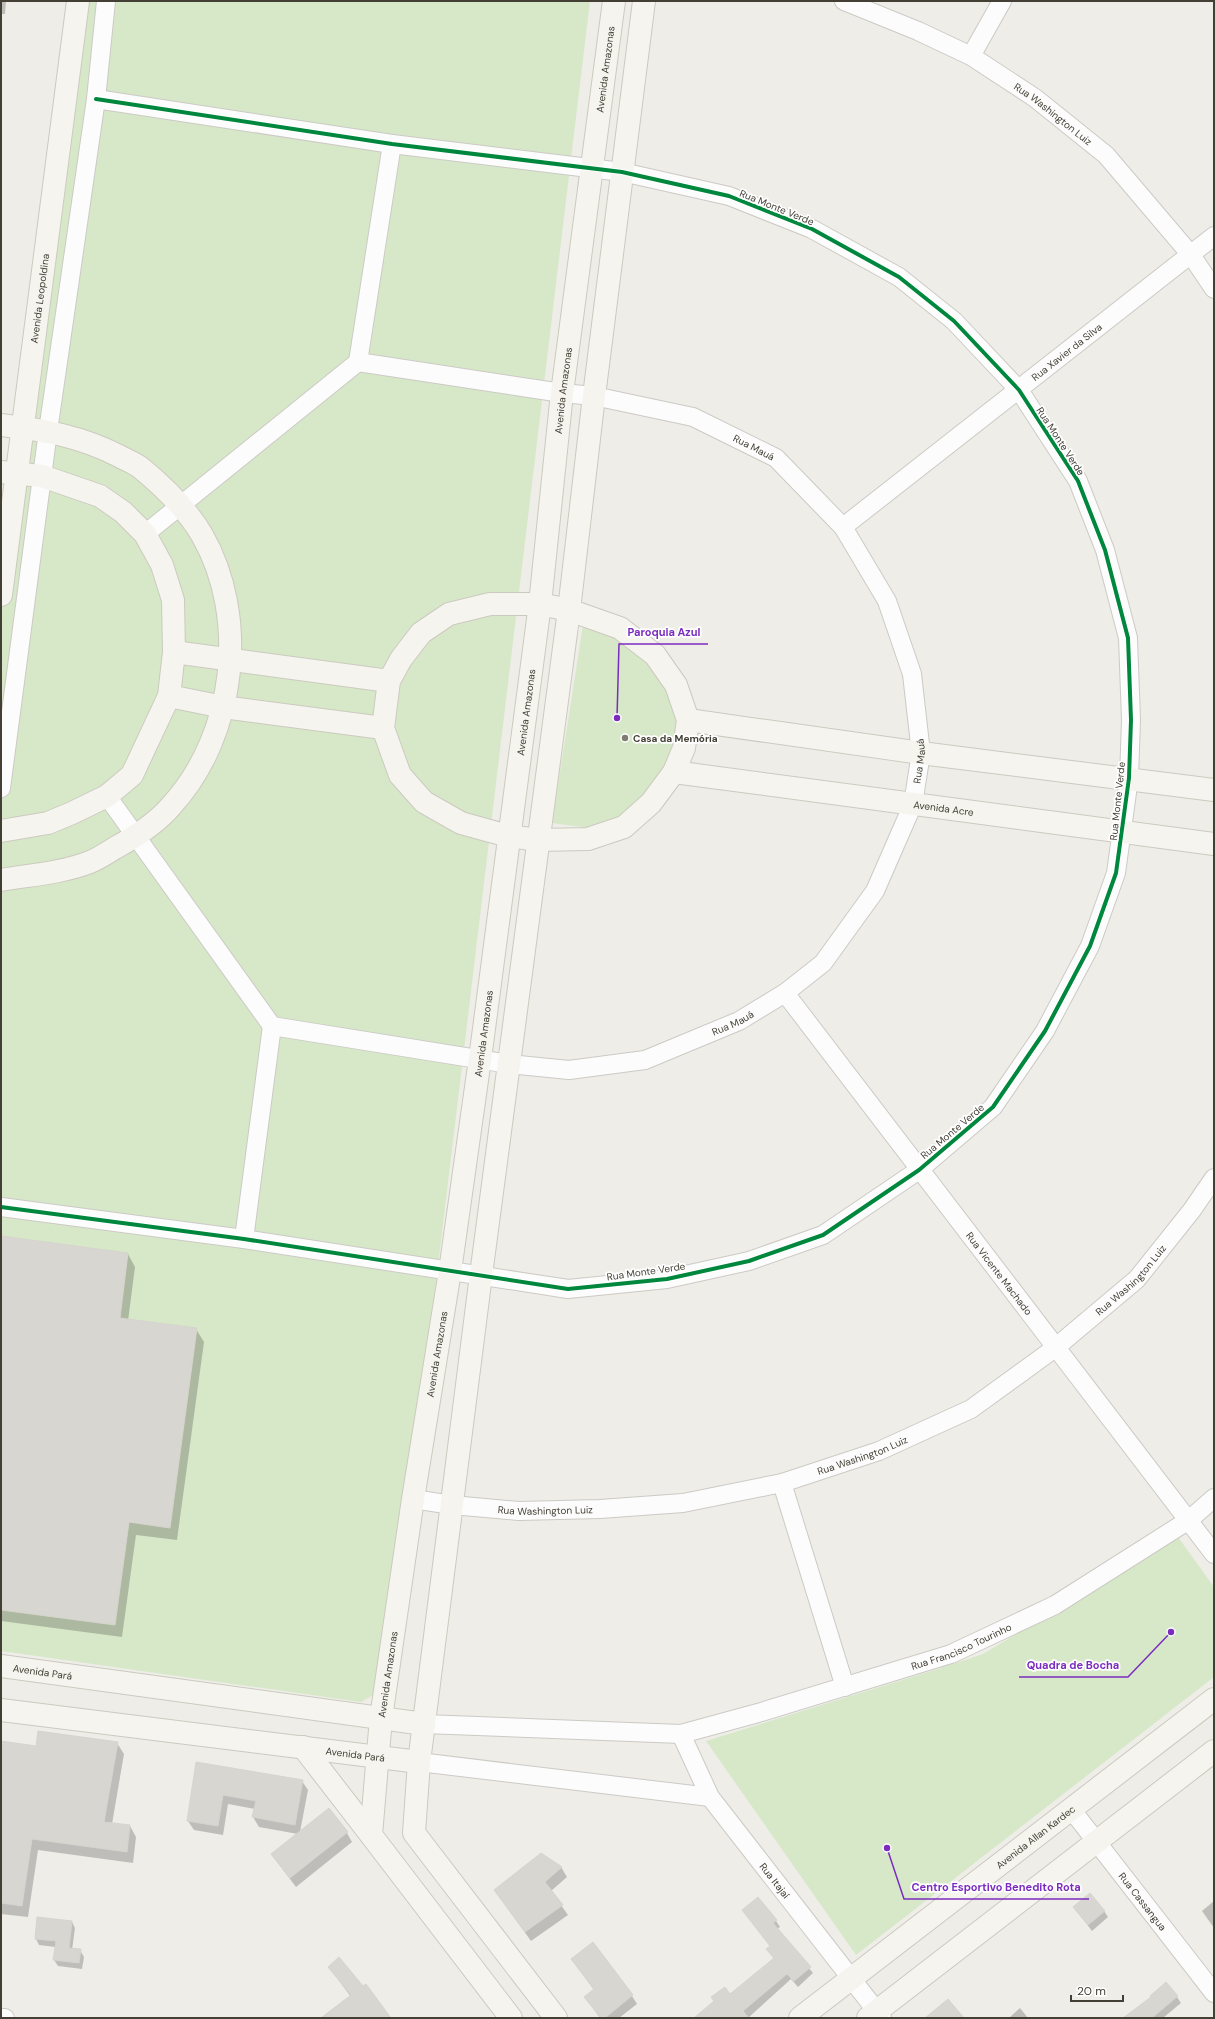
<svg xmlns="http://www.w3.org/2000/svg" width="1215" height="2019" font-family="'DM Sans',sans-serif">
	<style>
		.green { fill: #d7e8c9 }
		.shadow { fill: #0003 }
		.building { fill: #d8d6d0; stroke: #d6d4ce }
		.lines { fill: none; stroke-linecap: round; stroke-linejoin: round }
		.street-casing { stroke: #cccac5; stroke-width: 20 }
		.secondary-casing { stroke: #cccabf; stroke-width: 24 }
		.street { stroke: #fcfcfc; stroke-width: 18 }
		.secondary { stroke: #f5f4ee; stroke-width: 22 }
		.cycleway-casing { stroke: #fff; stroke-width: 6 }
		.cycleway { stroke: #00873e; stroke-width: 4 }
		.poi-dot { fill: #7f7c74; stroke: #fff; stroke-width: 1.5 }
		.labels { text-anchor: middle; stroke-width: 3.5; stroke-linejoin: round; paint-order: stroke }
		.street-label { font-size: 10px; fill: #433f35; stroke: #fff }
		.poi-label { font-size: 10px; font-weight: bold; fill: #433f35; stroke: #fff; text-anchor: start }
		.leader { fill: none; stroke: #7b2cbf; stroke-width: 1.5 }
		.callout-dot { fill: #7b2cbf; stroke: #fff; stroke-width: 1.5 }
		.callout-label { font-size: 11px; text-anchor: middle; font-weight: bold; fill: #7b2cbf; stroke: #fff; stroke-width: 3.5; stroke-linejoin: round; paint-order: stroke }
	</style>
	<rect width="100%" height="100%" fill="#eeede8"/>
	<g class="green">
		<polygon points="78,1 590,1 410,1499 375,1694 361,1702 1,1651 1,599"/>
		<polygon points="583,625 612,634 648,660 669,688 678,721 668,770 620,821 589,828 552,823"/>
		<polygon points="1178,1537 1214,1587 1214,1677 856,1955 706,1741 941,1668 950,1660 953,1664 983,1654"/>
	</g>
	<g class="shadow">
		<polygon points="1,1 6,1 5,14 1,14"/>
		<polygon points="1,1237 128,1254 135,1267 128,1321 196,1329 204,1342 177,1540 136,1535 122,1637 1,1621"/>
		<polygon points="1,1742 36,1747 117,1743 124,1754 112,1824 130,1826 136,1837 133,1863 38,1850 28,1917 1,1914"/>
		<polygon points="197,1763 302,1781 308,1790 300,1832 347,1833 352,1842 296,1887 272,1855 298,1834 259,1827 253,1817 255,1809 228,1804 223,1835 194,1830 188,1821"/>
		<polygon points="561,1867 567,1877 551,1891 568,1915 531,1941 501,1899"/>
		<polygon points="758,1898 776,1921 780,1927 777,1929 813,1973 798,1987 791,1979 748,2018 696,2018 730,1995 774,1959 768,1950 771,1947 743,1910"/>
		<polygon points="1214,1901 1214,1928 1202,1911"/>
		<polygon points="1074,1907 1104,1911 1108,1917 1092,1931"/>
		<polygon points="72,1922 75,1928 72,1950 80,1950 84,1957 82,1969 58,1966 54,1960 56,1947 39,1945 36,1939"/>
		<polygon points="572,1959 632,1996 637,2004 619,2018 600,2018 585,1997 594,1990"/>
		<polygon points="329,1967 390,2018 321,2018 351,1997"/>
		<polygon points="1177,1997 1181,2003 1163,2018 1125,2018"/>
		<polygon points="1020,2008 1028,2018 1010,2018 1010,2017"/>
	</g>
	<g class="building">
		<polygon points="1,1236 128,1253 120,1318 197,1328 170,1528 129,1522 115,1625 1,1610"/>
		<polygon points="38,1731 118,1742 104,1822 130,1825 127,1852 32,1839 22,1906 1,1903 1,1741 36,1746"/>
		<polygon points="196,1762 303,1780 295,1825 252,1817 256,1801 223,1795 218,1826 187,1821"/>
		<polygon points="329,1808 348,1832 290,1878 271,1854"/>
		<polygon points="541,1853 562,1867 545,1882 563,1905 525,1932 494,1890"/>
		<polygon points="1090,1893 1105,1911 1088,1925 1073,1907"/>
		<polygon points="758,1897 777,1920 773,1923 811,1967 794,1981 787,1974 743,2011 749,2018 694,2018 714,2001 711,1997 725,1987 730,1994 774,1958 766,1949 770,1946 742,1910"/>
		<polygon points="37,1917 72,1921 69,1948 81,1949 79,1963 53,1960 56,1941 35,1939"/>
		<polygon points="593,1942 633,1995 605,2018 601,2018 584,1997 594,1989 571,1959"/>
		<polygon points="339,1957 363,1986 366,1984 391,2018 321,2018 351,1995 328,1967"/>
		<polygon points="1166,1982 1178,1996 1152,2018 1123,2018 1151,1997 1150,1996"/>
		<polygon points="948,1999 964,2018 925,2018"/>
	</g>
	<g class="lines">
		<g class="street-casing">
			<g id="street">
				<path id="s1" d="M844,1l74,30 53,25 64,42 71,57 85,100 23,34"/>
				<polyline points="971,56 1002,1"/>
				<path id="s2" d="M843,527l371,-291"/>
				<polyline points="145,534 358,362"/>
				<polyline points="1,788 48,431 96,99 106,1"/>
				<polyline points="107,796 272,1026"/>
				<path id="s3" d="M785,993l429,561"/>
				<polyline points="1,1207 244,1239 568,1289 667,1279 749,1261 823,1235 919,1170 993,1107 1045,1031 1090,946 1116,873 1129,778 1131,720 1128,638 1105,550 1078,481 1019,390 954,321 899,277 812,229 729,196 622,172 392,144 96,99"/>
				<path id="s4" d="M244,1239l28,-213 237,38 60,6 76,-10 94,-39 46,-28 38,-30 52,-72 38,-87 8,-51 -9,-79 -25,-73 -44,-74 -67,-69 -83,-41 -99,-21 -32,-3 -204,-31 34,-218"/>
				<polyline points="782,1483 845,1687"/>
				<path id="s5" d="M413,1499l39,6 67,6 81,-2 83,-6 99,-20 97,-32 92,-42 84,-61 82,-69 55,-69 22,-32"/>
				<path id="s6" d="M424,1724l257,10 77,-21 193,-59 104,-49 134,-85 25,-22"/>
				<path id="s7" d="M681,1734l29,63 172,221"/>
				<polyline points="419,1762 710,1797"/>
				<path id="s8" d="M1071,1809l143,184"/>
				<polyline points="1,2018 5,2018"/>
			</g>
		</g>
		<g class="secondary-casing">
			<g id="secondary">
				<path d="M1,425c43,5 79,11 118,31 7,4 16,7 22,12 23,19 46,41 61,67 47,82 34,199 -30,270 -15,18 -37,32 -57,43 -8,5 -17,11 -25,14 -28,11 -60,13 -89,18"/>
				<polyline points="1,472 42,476 100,496 123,512 145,534 162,565 173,600 174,652 169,696 132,775 107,796 72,813 48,823 1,831"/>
				<path id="s9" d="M1,595l77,-594"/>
				<polygon points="490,604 540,604 569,610 620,628 655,655 676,685 688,720 684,748 674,772 651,803 624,827 588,839 538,840 508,836 461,823 424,802 400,775 383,728 389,681 401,659 421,633 449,614"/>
				<polyline points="174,652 389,681"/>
				<polyline points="169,696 223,707 383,728"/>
				<polyline points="688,720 921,753 1214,790"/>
				<path id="s10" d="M674,772l540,72"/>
				<path id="s11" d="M1,1666l423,58"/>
				<path id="s12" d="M1,1710l418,52"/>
				<polyline points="303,1747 371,1835"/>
				<path id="s13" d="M511,2018l-140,-183 10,-117 32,-219 37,-228 30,-212 60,-455 22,-211 52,-392"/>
				<polyline points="556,2018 414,1833 419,1762 481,1275 569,610 594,396 644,1"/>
				<path id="s14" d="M800,2018l414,-319"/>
				<polyline points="868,2018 1214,1751"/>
			</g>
		</g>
		<use href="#street" class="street"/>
		<use href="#secondary" class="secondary"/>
		<g class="cycleway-casing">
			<polyline id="cycleway" points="1,1207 244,1239 568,1289 667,1279 749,1261 823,1235 919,1170 993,1107 1045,1031 1090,946 1116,873 1129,778 1131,720 1128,638 1105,550 1078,481 1019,390 954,321 899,277 812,229 729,196 622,172 392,144 96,99"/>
		</g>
		<use href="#cycleway" class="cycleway"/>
	</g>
	<circle class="poi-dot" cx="625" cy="738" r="4"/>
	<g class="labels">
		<g class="street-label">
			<text dy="4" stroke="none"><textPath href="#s13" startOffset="2012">Avenida Amazonas</textPath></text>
			<text dy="4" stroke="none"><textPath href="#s1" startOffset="239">Rua Washington Luiz</textPath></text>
			<text transform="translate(777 207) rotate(22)" y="4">Rua Monte Verde</text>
			<text dy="4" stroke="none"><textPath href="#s9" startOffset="299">Avenida Leopoldina</textPath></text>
			<text dy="4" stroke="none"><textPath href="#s2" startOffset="284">Rua Xavier da Silva</textPath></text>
			<text dy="4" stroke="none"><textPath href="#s13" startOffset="1688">Avenida Amazonas</textPath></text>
			<text transform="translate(1061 441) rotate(57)" y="4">Rua Monte Verde</text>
			<text transform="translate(754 447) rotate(27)" y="4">Rua Mauá</text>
			<text dy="4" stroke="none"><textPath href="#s13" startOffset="1364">Avenida Amazonas</textPath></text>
			<text dy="4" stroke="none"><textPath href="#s4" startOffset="1023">Rua Mauá</textPath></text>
			<text transform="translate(1117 801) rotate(-84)" y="4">Rua Monte Verde</text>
			<text dy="4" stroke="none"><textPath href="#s10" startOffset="272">Avenida Acre</textPath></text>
			<text dy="4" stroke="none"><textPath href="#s4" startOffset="687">Rua Mauá</textPath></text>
			<text dy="4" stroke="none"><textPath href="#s13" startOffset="1040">Avenida Amazonas</textPath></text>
			<text transform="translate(952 1131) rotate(-40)" y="4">Rua Monte Verde</text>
			<text transform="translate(646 1271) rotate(-8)" y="4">Rua Monte Verde</text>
			<text dy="4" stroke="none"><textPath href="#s3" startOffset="353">Rua Vicente Machado</textPath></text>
			<text dy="4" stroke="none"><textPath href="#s5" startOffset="781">Rua Washington Luiz</textPath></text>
			<text dy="4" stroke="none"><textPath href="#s13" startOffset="716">Avenida Amazonas</textPath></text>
			<text dy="4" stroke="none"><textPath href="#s5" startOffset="457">Rua Washington Luiz</textPath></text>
			<text dy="4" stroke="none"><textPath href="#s5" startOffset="133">Rua Washington Luiz</textPath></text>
			<text dy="4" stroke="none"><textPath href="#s6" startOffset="551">Rua Francisco Tourinho</textPath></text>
			<text dy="4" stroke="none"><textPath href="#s11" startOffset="42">Avenida Pará</textPath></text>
			<text dy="4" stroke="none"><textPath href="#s13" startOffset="392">Avenida Amazonas</textPath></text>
			<text dy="4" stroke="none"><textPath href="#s12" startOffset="357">Avenida Pará</textPath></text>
			<text dy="4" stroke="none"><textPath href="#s14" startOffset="297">Avenida Allan Kardec</textPath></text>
			<text dy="4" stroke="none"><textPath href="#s7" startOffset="175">Rua Itajaí</textPath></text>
			<text dy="4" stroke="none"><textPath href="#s8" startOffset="117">Rua Cassangua</textPath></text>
		</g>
		<g class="poi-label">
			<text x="633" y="742">Casa da Memória</text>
		</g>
	</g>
	<path class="leader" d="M617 718L619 644H708M1171 1632L1128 1677H1019M887 1848L904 1899H1089"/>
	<g class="callout-dot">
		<circle cx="617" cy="718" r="4"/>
		<circle cx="1171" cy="1632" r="4"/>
		<circle cx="887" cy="1848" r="4"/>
	</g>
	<g class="callout-label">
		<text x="664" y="636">Paroquia Azul</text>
		<text x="1073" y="1669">Quadra de Bocha</text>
		<text x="996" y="1891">Centro Esportivo Benedito Rota</text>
	</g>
	<rect width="1215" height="2019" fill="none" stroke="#433f35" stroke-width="4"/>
	<path d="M1071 1995v6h52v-6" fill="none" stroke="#433f35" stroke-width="2"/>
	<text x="1077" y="1995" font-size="12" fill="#433f35" stroke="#ffffff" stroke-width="3" paint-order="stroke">20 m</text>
</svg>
